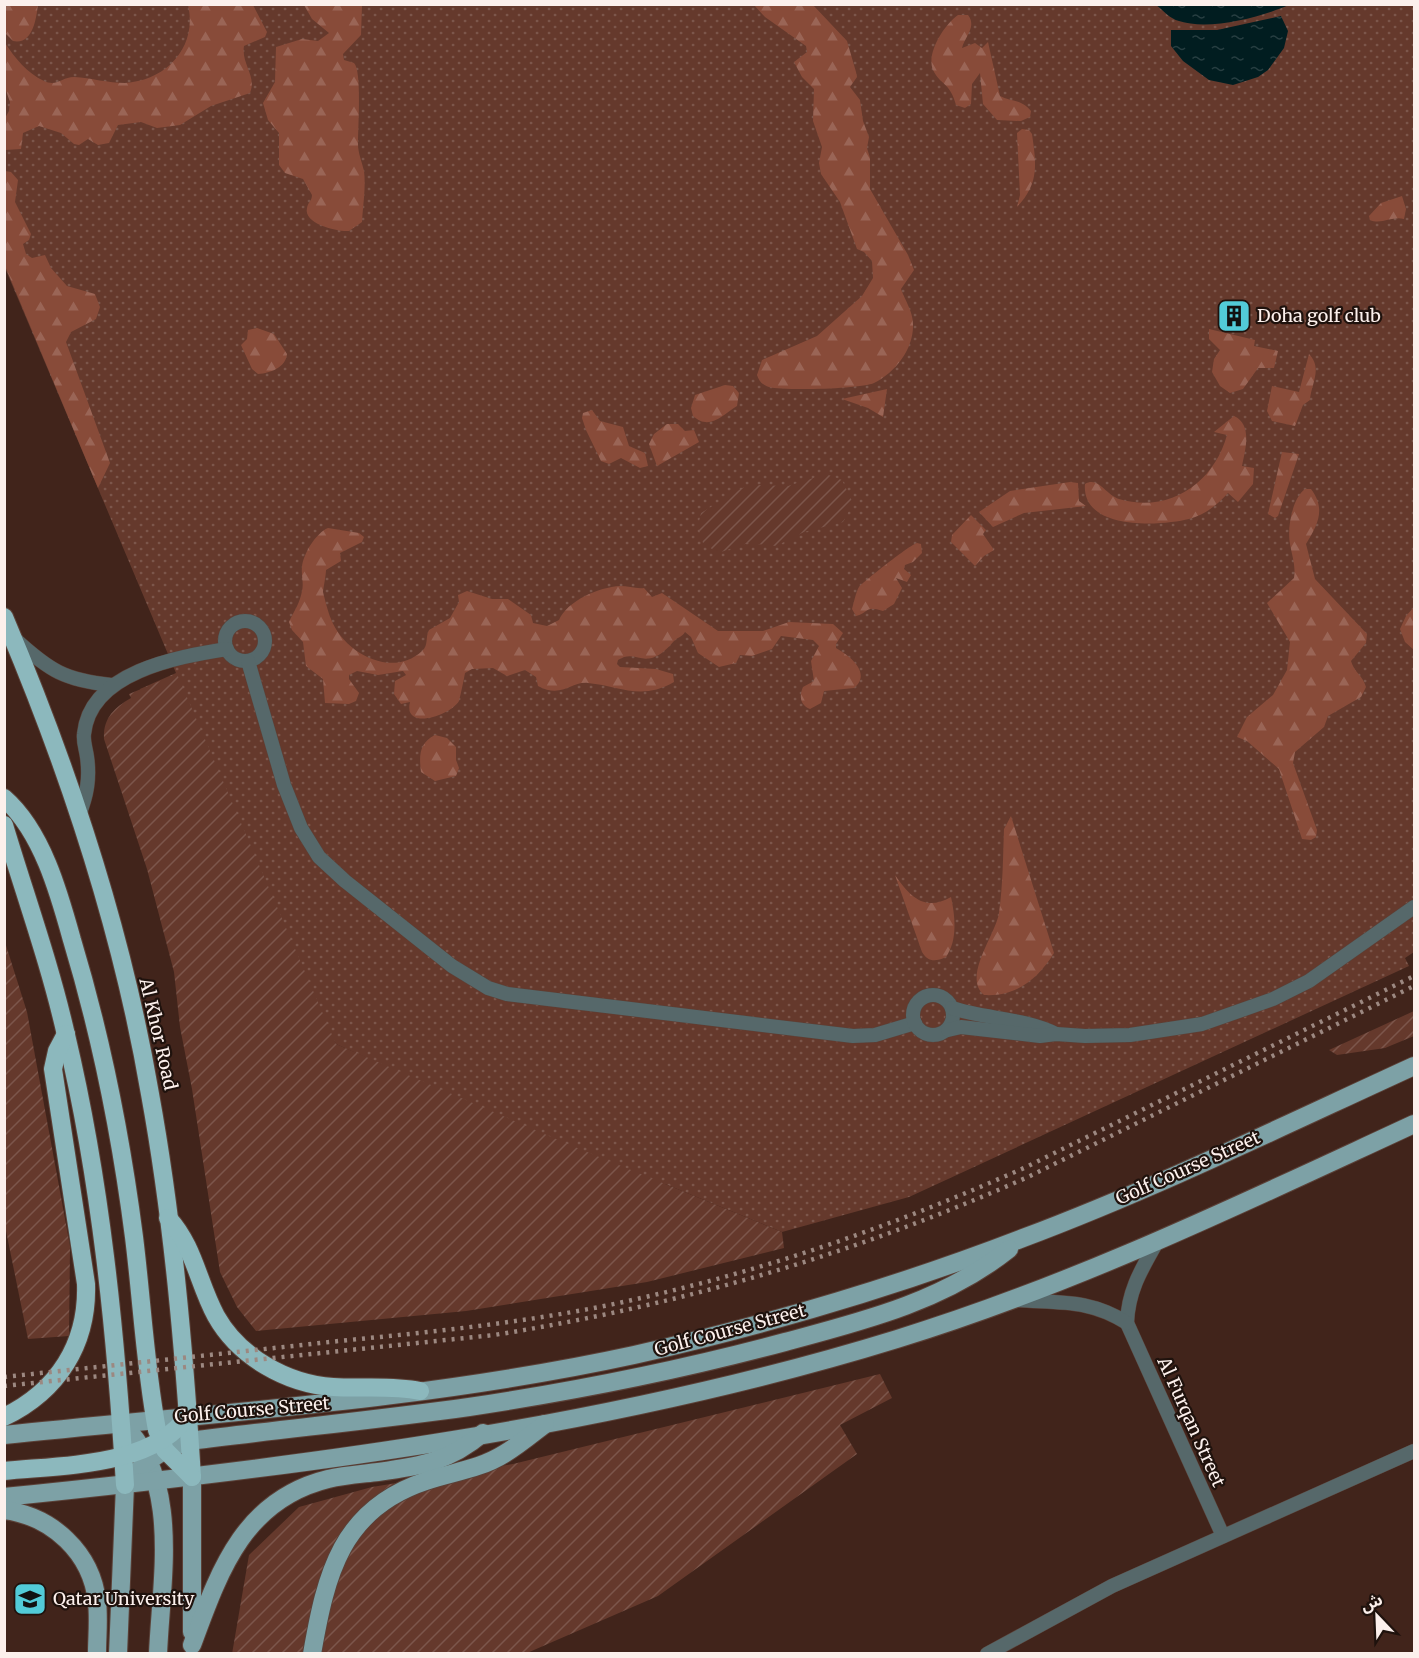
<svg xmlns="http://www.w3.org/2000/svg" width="1419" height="1658" font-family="Merriweather,'Noto Sans Arabic',serif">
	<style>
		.grass { fill: url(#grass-dots) }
		.forest { fill: url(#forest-firs) }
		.garden { fill: url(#garden-furrows) }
		.water { fill: url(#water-ripples) }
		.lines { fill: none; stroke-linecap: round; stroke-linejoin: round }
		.street-casing { stroke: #5b4138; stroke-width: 15 }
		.primary-casing { stroke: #5b4138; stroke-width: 20 }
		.highway-casing { stroke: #5b4138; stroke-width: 20 }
		.street { stroke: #56686a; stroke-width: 14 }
		.primary { stroke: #7da1a6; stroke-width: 18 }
		.highway { stroke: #8cb8bd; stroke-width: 18 }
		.rail { stroke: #9c8881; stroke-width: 4.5; stroke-dasharray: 3 6; stroke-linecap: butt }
		.labels { text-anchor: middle; stroke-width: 4.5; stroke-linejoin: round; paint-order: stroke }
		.poi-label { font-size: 18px; fill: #fcf0ec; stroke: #1f120d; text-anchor: start }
		.street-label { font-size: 18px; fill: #fcf0ec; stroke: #1f120d }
	</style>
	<defs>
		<pattern id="grass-dots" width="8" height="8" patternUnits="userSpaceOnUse" patternTransform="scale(1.5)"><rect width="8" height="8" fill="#65392c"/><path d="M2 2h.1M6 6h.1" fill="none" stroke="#7c564b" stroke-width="1.8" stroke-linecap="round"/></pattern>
		<pattern id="forest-firs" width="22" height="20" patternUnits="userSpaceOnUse" patternTransform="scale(1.5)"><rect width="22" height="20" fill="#884b39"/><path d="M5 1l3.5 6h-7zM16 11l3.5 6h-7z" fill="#9a6556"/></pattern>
		<pattern id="garden-furrows" width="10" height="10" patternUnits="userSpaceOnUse" patternTransform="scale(1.5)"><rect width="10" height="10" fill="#65392c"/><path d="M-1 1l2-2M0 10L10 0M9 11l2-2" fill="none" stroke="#7c564b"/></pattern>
		<pattern id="water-ripples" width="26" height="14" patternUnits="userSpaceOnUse" patternTransform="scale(1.5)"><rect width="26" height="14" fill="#011d20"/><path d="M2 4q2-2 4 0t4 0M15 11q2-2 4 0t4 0" fill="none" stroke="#273e41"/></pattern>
	</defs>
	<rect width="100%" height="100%" fill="#41241b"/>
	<polygon class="grass" points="4,5 1414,5 1414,952 1405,958 1409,966 909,1197 782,1232 665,1184 664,1193 305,1031 597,1161 336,1044 140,689 176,673 5,268"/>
	<g class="forest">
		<path d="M4,5h34c-2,14 -5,40 -25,36l-8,-8z"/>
		<path d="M188,5h65l14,27 -2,5 -21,9c-3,18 13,30 6,47l-39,13 -31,19 -23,3 -16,-6 -23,3 -9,18 -11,2 -10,-6 -9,6 -5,-1 -13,-11 -22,-7 -16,7 -2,16 -16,1v-32l4,-7 1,-9 -5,-14v-45c10,15 22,30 39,38 13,6 18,-4 30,-4 17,1 34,6 51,6 41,-2 73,-36 63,-78z"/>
		<path d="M304,5h58l-1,30 -18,19 1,6 10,3c8,7 4,66 4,81 0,9 4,18 6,27 2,16 -1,34 -2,51l-13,9c-11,1 -46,-7 -42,-23 1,-6 5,-7 5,-13l-9,-16 -18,-6 -6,-8v-32l-11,-13 -5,-17 12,-21 1,-35 26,-8 16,2 11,-8 -17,-14z"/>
		<path d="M754,5h59l34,36 9,31 1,5 -7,10 10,13 3,21 6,16 -2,11 3,10v31l38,66 6,15 -13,19c4,11 12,23 12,35 1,24 -17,48 -39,59 -12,6 -91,8 -105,4 -7,-2 -10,-6 -12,-12l5,-15 55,-24 45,-40 11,-18 -1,-17 -8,-9 -7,-3 -17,-47 -19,-28 -2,-11 3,-16 -9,-26 1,-32 -12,-12 -8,-15 13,-10 -1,-6 -41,-29z"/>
		<path d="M958,15h10c9,12 -3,21 -6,33l13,-5 7,5 6,-6 12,54c11,6 22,3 31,15l-1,6 -9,4 -24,-1 -14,-16 -3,-31 -8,11 -1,20 -6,4 -9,-3c-6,-23 -16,-20 -23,-35 -7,-17 11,-45 25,-55z"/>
		<path d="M1022,129l7,1 3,4c4,29 8,49 -15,73l3,-12 -3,-62z"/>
		<polygon points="5,171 11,172 18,180 15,202 31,234 29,240 23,244 26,254 32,258 45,255 51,268 67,286 95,294 100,307 96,319 71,332 66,342 110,463 98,488 5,266"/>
		<path d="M1402,196l4,13 -2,10c-12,-3 -23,6 -34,1l-1,-4 12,-13z"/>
		<path d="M257,328l17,6 13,20c-1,13 -16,19 -29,20l-6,-5 -11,-24 6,-6 1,-9z"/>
		<polygon points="1209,329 1255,340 1254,346 1278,351 1274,368 1258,368 1243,389 1230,393 1220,386 1212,372 1214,359 1220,350 1209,339"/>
		<path d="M1309,354c14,15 2,29 1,46l-7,5 -8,21 -23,-5 -5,-10 5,-25 27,6z"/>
		<path d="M725,385l8,1 6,7 -2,13c-15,9 -27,25 -44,10l-2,-8 4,-13z"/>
		<polygon points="887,389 883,417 868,408 842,399"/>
		<polygon points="592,410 600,421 623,427 629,446 645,453 648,466 640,468 621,458 609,464 601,461 586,430 582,418 583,413"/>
		<path d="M1234,416c19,9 11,34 8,50l12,2 -1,16 -15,18 -10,-9c-11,12 -23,22 -39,26 -28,7 -108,12 -104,-35 13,-8 20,10 34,15 50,15 95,-16 108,-64l-13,-3z"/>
		<polygon points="667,424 678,424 685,431 694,430 699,442 657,466 649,444 654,434"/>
		<polygon points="1282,452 1299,454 1278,516 1275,518 1268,514"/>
		<polygon points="1070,482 1078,483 1079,501 1086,506 1024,513 993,527 979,512 1010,491"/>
		<path d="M1305,489h6c15,20 7,35 -5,55l9,35 52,55 -1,9 -15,18c3,11 12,15 15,26l-5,10 -33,19 -4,11 -29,25 -2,11 24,67 -1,7 -5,3 -9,-1 -23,-70 -32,-28 -10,-4 10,-20 26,-22 14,-25 3,-28 -23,-39 27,-25c2,-12 -2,-22 -4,-34 -3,-16 2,-45 15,-55z"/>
		<polygon points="971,515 986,530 983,534 994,550 984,556 975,566 951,542 952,535"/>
		<path d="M328,528l31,5 5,4 -2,5 -22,11 1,8 -15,9c0,5 -3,20 -3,22 2,8 5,20 8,27 13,34 61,60 91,32 7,-6 3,-14 7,-21l21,-12 9,-16 -1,-7 9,-4 25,8h16l23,16 2,8 14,3 12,-6c8,-19 40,-33 61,-34 8,0 16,3 24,2l8,9 10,-4 56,38h45l26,-9 44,2 10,9 -7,11v4c14,8 36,25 18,40l-30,3 -3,12 -11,6c-10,-4 -11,-13 -7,-22l11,-6 -3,-20 8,-15 -6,-6 -32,-4 -9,13 -20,7 -12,-1 -4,8 -17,4 -21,-14 -7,-16 -6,-5c-3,5 -7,5 -11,9 -29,34 -36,6 -56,19l-1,4 3,3 36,2 17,5 1,8c-33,19 -54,4 -86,1 -17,-2 -26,16 -50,3l-2,-9 -11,-7 -18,6 -14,-8 -21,1 -7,4c-1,6 -5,25 -6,28 -9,15 -56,30 -49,1l-9,2 -7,-10 1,-13 11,-6 -3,-4 -25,4 -21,-4 -8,4v4l10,14 -3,8 -7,3 -24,-1 -2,-24 -17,-13 -3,-24 -11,-12 -3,-8c5,-11 11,-19 13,-31 2,-8 -1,-16 0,-24 1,-13 14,-34 26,-39z"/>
		<path d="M917,543l4,1 1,9 -9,9 -8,3 -1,4 7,6 -4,7 -11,-4 6,10 -8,16 -11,7c-18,-6 -13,1 -27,5l-4,-7c2,-7 4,-17 7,-22 4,-5 52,-43 58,-44z"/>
		<polygon points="1414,607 1414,650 1405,642 1400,629 1406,616"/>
		<path d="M435,735l12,3 9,9v13l3,8 -3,8 -21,5 -14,-9c-2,-16 -2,-29 14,-37z"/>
		<path d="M1011,816l43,137c-16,26 -38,44 -70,42 -22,-18 12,-61 15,-82 4,-28 4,-57 5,-84z"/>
		<path d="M895,875c15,22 30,37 56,22 4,19 7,43 -5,60 -11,5 -18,5 -24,-5z"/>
	</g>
	<g class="garden">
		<polygon points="826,474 842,480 853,503 843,522 804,532 776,546 748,543 718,553 703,543 698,526 701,513 742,488 754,485 788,486"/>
		<path d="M177,674l159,370 234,101 212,87 2,16 -137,34 -181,29 -210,20 -19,-24 -17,-35 -28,-183 -12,-62 -6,-55 -27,-103 -43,-130c-1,-21 10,-31 27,-41l-2,-4z"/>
		<polygon points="4,939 27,1012 70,1246 69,1336 28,1339 5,1226"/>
		<polygon points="1414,1011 1414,1036 1385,1048 1337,1055 1329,1050"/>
		<polygon points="880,1374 892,1398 840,1425 857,1454 658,1596 527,1653 232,1654 249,1555 299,1507 372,1487 513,1464"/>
	</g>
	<g class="water">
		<path d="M1156,5h133c-28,12 -80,26 -110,16 -9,-2 -16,-11 -23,-16z"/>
		<polygon points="1281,16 1288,31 1284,48 1268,70 1258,77 1233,85 1209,80 1183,61 1171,46 1171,30 1217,30"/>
	</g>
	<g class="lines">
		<g class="street-casing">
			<g id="street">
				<circle cx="245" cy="641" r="20"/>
				<path d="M16,640c34,31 49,40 95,45"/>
				<polyline points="248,661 284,785 301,828 319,857 345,881 452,966 488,988 507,994 853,1036 875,1035 915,1023"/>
				<path d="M79,815c8,-20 11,-37 8,-58 -1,-8 -4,-15 -3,-23 6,-62 93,-77 143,-85"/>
				<circle cx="933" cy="1015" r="20"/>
				<path d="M952,1008c33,11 72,10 104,26"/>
				<polyline points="948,1030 961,1027 1040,1036 1056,1034 1085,1036 1130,1035 1202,1024 1273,999 1309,981 1414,907"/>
				<path d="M1157,1242c-16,28 -29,49 -30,81l96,213"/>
				<path d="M1017,1300c42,3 73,-1 110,23"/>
				<polyline points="987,1654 1112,1586 1414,1451"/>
			</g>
		</g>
		<g class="primary-casing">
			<g id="primary">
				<path d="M121,1423c61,56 40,156 37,231"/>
				<path d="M4,1435c210,-22 423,-35 630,-80 132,-30 262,-68 389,-117 133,-50 262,-113 391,-172"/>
				<path d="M125,1485c16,-21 39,-38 65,-44 93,-12 186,-21 279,-34 107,-16 212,-37 316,-65 79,-21 159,-41 224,-93"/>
				<path d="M4,1497c297,-30 608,-70 893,-158 179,-55 348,-137 517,-215"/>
				<path d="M4,1510c48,6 88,43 93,92 2,17 0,35 0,52"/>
				<polyline points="192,1632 192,1477"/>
				<path d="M192,1645c27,-73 51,-145 136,-166 16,-4 33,-5 50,-7 43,-6 71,-10 105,-39"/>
				<polyline points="118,1654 125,1485"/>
				<path d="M312,1654c14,-80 29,-145 114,-173 27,-9 54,-12 78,-27 15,-9 28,-20 41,-30"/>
			</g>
		</g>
		<g class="highway-casing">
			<g id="highway">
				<path d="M4,617c65,153 118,313 146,477 23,126 34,255 42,383"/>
				<path d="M4,798c38,33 55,95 68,142 29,96 49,196 62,297 8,64 11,129 23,193l8,20 27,27"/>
				<path d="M4,825c21,70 46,139 62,210 35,147 50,299 59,450"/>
				<path d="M168,1218c26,28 30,65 48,98 23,41 71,68 117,71 30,2 57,-2 87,4"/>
				<path d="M4,1417c54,-26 84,-73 82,-133l-33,-215 4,-18 9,-17"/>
				<path d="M4,1471c57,-6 150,-4 184,-56"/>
			</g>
		</g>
		<use href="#street" class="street"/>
		<use href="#primary" class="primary"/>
		<use href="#highway" class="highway"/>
		<g class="rail">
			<path d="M4,1377c112,-12 224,-24 335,-36 102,-10 203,-20 302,-43 132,-30 259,-75 383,-130l390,-192"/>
			<path d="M4,1386l490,-51c188,-30 360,-81 534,-158l386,-191"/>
		</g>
	</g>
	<defs>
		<g id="building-square" transform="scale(1.725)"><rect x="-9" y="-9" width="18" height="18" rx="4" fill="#52cbd8" stroke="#1f120d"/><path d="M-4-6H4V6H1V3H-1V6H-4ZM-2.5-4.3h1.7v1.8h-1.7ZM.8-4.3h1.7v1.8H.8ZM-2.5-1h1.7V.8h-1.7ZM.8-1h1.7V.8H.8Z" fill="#111"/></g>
		<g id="university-square" transform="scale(1.725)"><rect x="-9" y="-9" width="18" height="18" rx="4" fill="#52cbd8" stroke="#1f120d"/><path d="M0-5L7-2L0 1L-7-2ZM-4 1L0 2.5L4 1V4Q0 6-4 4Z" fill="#111"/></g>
	</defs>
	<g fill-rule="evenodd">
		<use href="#building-square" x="1234" y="316"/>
		<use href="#university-square" x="30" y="1599"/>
	</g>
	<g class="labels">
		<g class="poi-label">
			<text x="1257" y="322">Doha golf club</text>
			<text x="53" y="1605">Qatar University</text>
		</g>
		<g class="street-label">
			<text transform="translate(158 1034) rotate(77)" y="6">Al Khor Road</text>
			<text transform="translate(1188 1168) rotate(-24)" y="6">Golf Course Street</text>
			<text transform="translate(730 1330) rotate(-15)" y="6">Golf Course Street</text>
			<text transform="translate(252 1410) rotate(-5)" y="6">Golf Course Street</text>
			<text transform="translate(1191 1422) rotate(66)" y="6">Al Furqan Street</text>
		</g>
	</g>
	<rect width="1419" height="1658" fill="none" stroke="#fcf0ec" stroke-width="12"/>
	<g transform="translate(1377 1616) rotate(337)" stroke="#1f120d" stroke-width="4.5" paint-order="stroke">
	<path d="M0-4.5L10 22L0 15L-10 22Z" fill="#fcf0ec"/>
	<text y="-9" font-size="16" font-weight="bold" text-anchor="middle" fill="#fcf0ec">ش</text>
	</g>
</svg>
